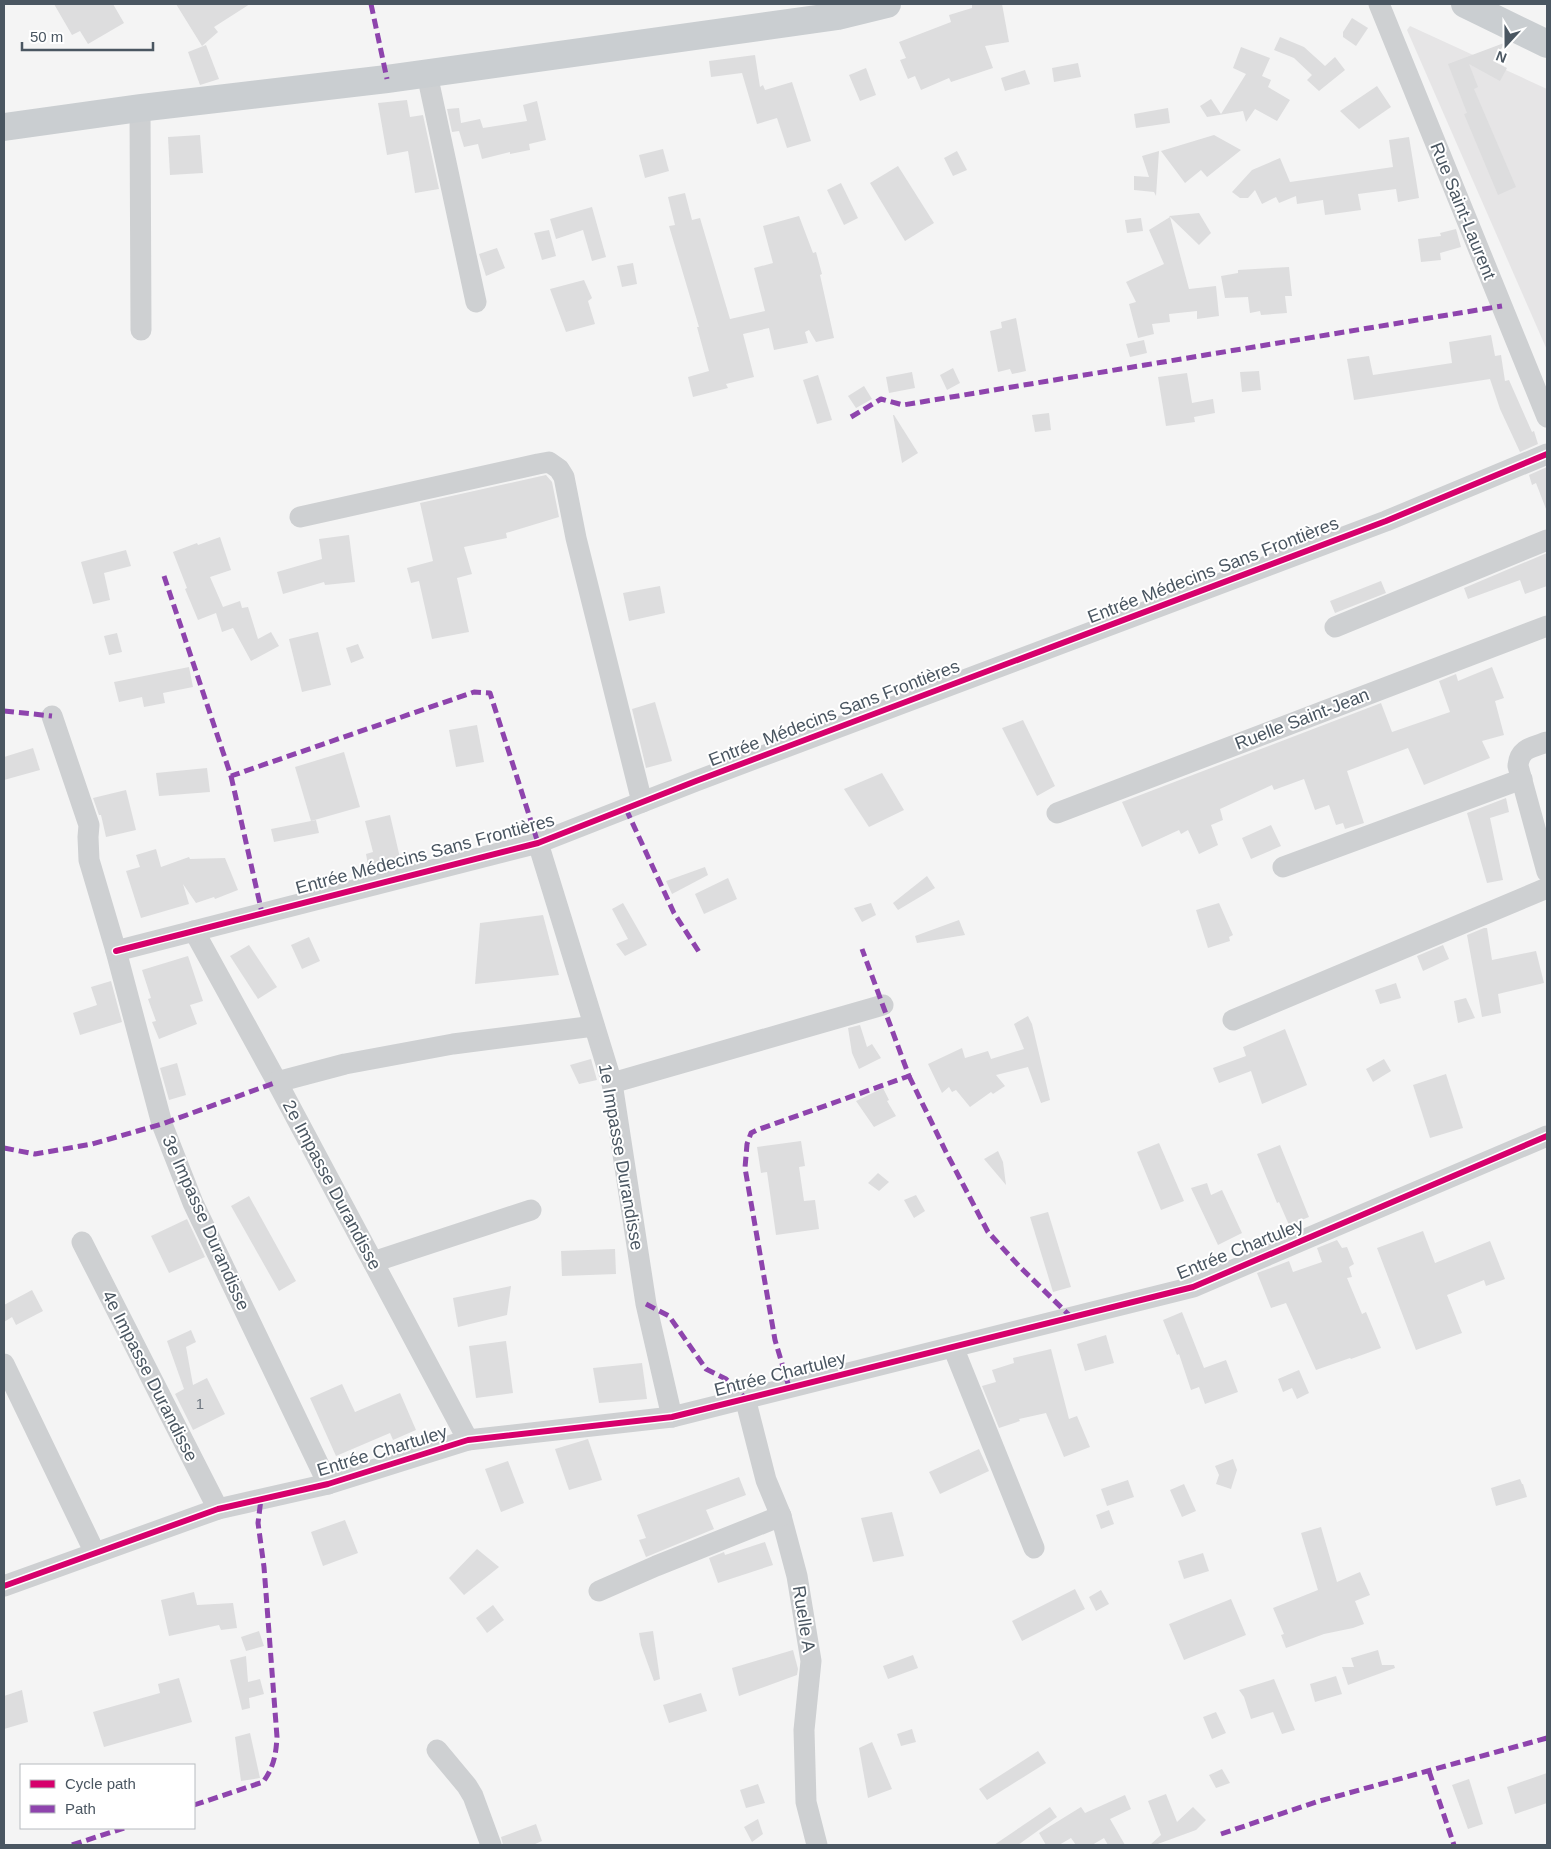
<svg xmlns="http://www.w3.org/2000/svg" width="1551" height="1849" font-family="Arial,sans-serif">
	<style>
		.education { fill: #e6e5e6 }
		.building { fill: #ddddde }
		.lines { fill: none; stroke-linecap: round; stroke-linejoin: round }
		.minor { stroke: #ced0d2; stroke-width: 21 }
		.major { stroke: #caced1; stroke-width: 28 }
		.quiet { stroke: #8e44ad; stroke-width: 5; stroke-dasharray: 10 5; stroke-linecap: butt }
		.cycleway-casing { stroke: #fff; stroke-width: 9 }
		.cycleway { stroke: #d6006c; stroke-width: 6 }
		.labels { text-anchor: middle; stroke-width: 4; stroke-linejoin: round; paint-order: stroke }
		.number-label { font-size: 15px; fill: #707881 }
		.street-label { font-size: 18px; fill: #4a5661; stroke: #fff }
	</style>
	<rect width="100%" height="100%" fill="#f4f4f4"/>
	<polygon class="education" points="1410,26 1547,89 1547,350 1407,30"/>
	<g class="building">
		<polygon points="54,4 113,4 124,23 88,44 80,31 72,35"/>
		<polygon points="176,4 250,4 214,27 218,32 202,46"/>
		<polygon points="982,4 1002,4 1009,42 985,46 993,68 951,82 949,78 921,90 915,76 908,79 900,60 906,58 899,42 951,22 949,15 972,8 972,5"/>
		<polygon points="1352,18 1368,28 1356,46 1343,37 1343,32"/>
		<polygon points="1280,37 1304,47 1325,66 1335,57 1345,70 1319,91 1307,80 1312,75 1294,58 1274,50"/>
		<polygon points="1504,43 1495,62 1507,68 1500,81 1469,64 1478,87 1474,89 1516,187 1498,195 1464,114 1467,113 1448,64"/>
		<polygon points="206,45 219,79 200,85 188,52"/>
		<polygon points="1241,47 1270,58 1262,76 1271,80 1268,87 1290,100 1277,121 1255,109 1246,122 1243,111 1207,117 1200,106 1211,99 1221,114 1246,74 1233,68"/>
		<polygon points="755,55 760,87 763,85 765,90 792,82 811,141 787,148 777,118 757,124 742,73 711,77 709,61"/>
		<polygon points="1078,63 1081,77 1054,82 1052,68"/>
		<polygon points="866,68 876,95 860,101 849,75"/>
		<polygon points="1025,70 1030,84 1005,91 1001,78"/>
		<polygon points="1377,86 1391,107 1359,129 1340,111"/>
		<polygon points="407,100 410,117 423,115 439,189 415,193 408,151 387,155 378,103"/>
		<polygon points="537,101 546,140 529,144 530,150 510,154 510,152 482,159 478,144 464,147 459,131 452,132 447,109 459,108 461,123 480,119 483,128 527,121 523,105"/>
		<polygon points="1168,108 1170,123 1136,128 1134,114"/>
		<polygon points="200,135 203,173 170,175 168,137"/>
		<polygon points="1214,135 1241,150 1207,177 1201,170 1185,183 1161,151"/>
		<polygon points="1409,137 1419,198 1398,202 1396,189 1358,194 1361,210 1325,215 1323,200 1297,204 1296,196 1279,203 1276,197 1262,204 1255,190 1248,198 1240,198 1232,192 1252,170 1280,158 1290,182 1393,167 1389,140"/>
		<polygon points="663,149 669,171 645,178 639,155"/>
		<polygon points="957,151 967,170 953,176 944,158"/>
		<polygon points="1159,151 1156,196 1154,192 1134,190 1134,176 1149,177 1142,156"/>
		<polygon points="898,166 934,223 905,241 870,183"/>
		<polygon points="841,183 858,218 844,225 827,190"/>
		<polygon points="685,193 692,220 700,218 730,319 765,311 754,268 773,263 763,226 799,216 813,253 816,252 822,274 820,275 834,338 816,342 809,330 805,332 808,343 774,350 769,328 743,334 754,377 726,384 728,388 693,397 688,377 709,371 697,327 699,327 669,226 675,225 668,197"/>
		<polygon points="592,207 606,257 592,261 583,230 556,239 550,219"/>
		<polygon points="1199,213 1211,233 1199,245 1169,216"/>
		<polygon points="1170,217 1189,289 1216,286 1219,316 1197,319 1197,311 1169,314 1170,322 1152,324 1154,334 1138,338 1129,304 1136,302 1126,282 1164,264 1149,230"/>
		<polygon points="1141,218 1143,231 1127,233 1125,220"/>
		<polygon points="1456,229 1461,247 1440,253 1441,260 1421,262 1418,239 1441,236 1440,233"/>
		<polygon points="549,230 556,256 542,260 534,233"/>
		<polygon points="497,248 505,268 486,276 479,254"/>
		<polygon points="633,263 637,284 622,287 617,266"/>
		<polygon points="1289,267 1292,296 1285,296 1287,313 1261,315 1260,311 1250,313 1248,297 1225,298 1221,276 1238,273 1238,270"/>
		<polygon points="584,280 592,298 588,301 595,324 566,332 550,289"/>
		<polygon points="1016,318 1026,371 1012,374 1010,369 998,372 990,331 1002,328 1001,322"/>
		<polygon points="1491,335 1495,356 1501,355 1505,381 1509,380 1532,432 1534,431 1538,444 1520,452 1500,409 1490,379 1354,400 1347,359 1369,356 1373,375 1452,363 1449,342"/>
		<polygon points="1144,340 1147,353 1130,357 1126,344"/>
		<polygon points="953,368 960,383 947,390 940,375"/>
		<polygon points="1259,371 1261,390 1242,392 1240,372"/>
		<polygon points="912,372 915,388 889,393 886,377"/>
		<polygon points="1187,373 1192,403 1213,399 1215,413 1194,417 1195,422 1166,426 1158,377"/>
		<polygon points="818,375 832,420 817,424 803,380"/>
		<polygon points="864,386 872,399 856,408 848,396"/>
		<polygon points="1049,413 1051,430 1035,432 1032,415"/>
		<polygon points="893,415 894,415 918,453 902,463"/>
		<polygon points="1547,467 1547,509 1546,509 1536,483 1532,485 1529,475"/>
		<polygon points="546,475 552,482 559,517 506,533 507,538 464,547 472,574 457,578 469,632 432,639 419,581 411,583 407,568 433,561 420,503"/>
		<polygon points="349,535 355,582 325,585 324,582 283,594 277,572 322,559 319,539"/>
		<polygon points="220,537 231,570 210,577 223,607 240,601 242,608 248,607 258,639 271,632 279,646 251,661 233,628 222,632 216,613 198,620 185,589 187,588 173,552 197,543 198,545"/>
		<polygon points="126,550 131,566 104,573 110,600 93,604 81,562"/>
		<polygon points="1547,553 1547,586 1525,594 1520,580 1468,599 1464,588"/>
		<polygon points="1381,581 1386,593 1335,613 1330,601"/>
		<polygon points="660,586 665,613 629,621 623,593"/>
		<polygon points="318,632 331,685 302,692 289,639"/>
		<polygon points="117,633 122,652 109,655 104,636"/>
		<polygon points="358,644 364,658 351,663 346,648"/>
		<polygon points="189,667 193,687 163,693 165,703 144,707 142,697 119,702 114,682"/>
		<polygon points="1492,667 1504,698 1495,701 1504,735 1482,741 1490,758 1424,785 1408,748 1347,771 1364,823 1345,829 1343,823 1336,825 1329,805 1315,810 1304,779 1274,790 1272,785 1220,809 1223,820 1211,825 1218,845 1199,854 1188,830 1181,834 1179,830 1142,847 1122,802 1381,703 1392,732 1450,712 1439,681 1456,674 1458,681"/>
		<polygon points="655,702 672,761 646,768 632,709"/>
		<polygon points="1023,720 1055,786 1037,796 1002,728"/>
		<polygon points="477,725 484,762 456,767 449,730"/>
		<polygon points="33,748 40,770 4,780 4,757"/>
		<polygon points="344,752 360,807 311,821 295,767"/>
		<polygon points="207,768 210,792 159,796 156,773"/>
		<polygon points="882,773 904,810 869,827 844,789"/>
		<polygon points="126,790 136,830 106,837 101,815 99,815 93,798"/>
		<polygon points="1506,798 1509,812 1490,818 1503,880 1487,883 1467,813"/>
		<polygon points="390,815 401,862 369,870 366,854 373,852 365,821"/>
		<polygon points="316,820 319,833 274,842 271,829"/>
		<polygon points="1271,825 1281,846 1251,859 1242,838"/>
		<polygon points="156,849 161,867 189,857 190,859 225,858 238,890 215,899 214,897 196,903 183,884 189,904 141,918 126,871 140,867 136,855"/>
		<polygon points="705,867 708,875 672,894 666,881"/>
		<polygon points="927,876 935,888 898,910 893,903"/>
		<polygon points="728,878 737,899 704,914 695,894"/>
		<polygon points="623,903 647,945 625,956 616,944 628,939 612,909"/>
		<polygon points="871,903 876,915 862,922 854,908"/>
		<polygon points="1219,903 1233,935 1229,937 1230,941 1208,948 1196,910"/>
		<polygon points="543,915 559,975 475,984 480,923"/>
		<polygon points="959,920 965,935 917,943 915,936"/>
		<polygon points="1484,928 1487,928 1492,960 1536,951 1544,983 1498,994 1501,1013 1482,1017 1467,935"/>
		<polygon points="309,937 320,961 302,969 291,945"/>
		<polygon points="249,945 277,987 258,999 230,956"/>
		<polygon points="1443,945 1449,959 1423,971 1417,956"/>
		<polygon points="188,956 203,1001 190,1005 197,1024 159,1039 152,1022 156,1021 148,999 151,998 142,970"/>
		<polygon points="111,981 122,1022 80,1035 73,1013 97,1005 91,987"/>
		<polygon points="1396,983 1401,998 1380,1004 1375,990"/>
		<polygon points="1466,998 1475,1018 1458,1023 1454,1001"/>
		<polygon points="1028,1016 1032,1024 1050,1100 1041,1103 1028,1067 996,1075 1005,1086 993,1094 991,1092 970,1107 956,1090 952,1092 949,1087 942,1093 928,1064 962,1048 965,1058 988,1051 991,1059 1024,1049 1014,1024"/>
		<polygon points="860,1025 867,1047 872,1044 881,1058 859,1069 852,1053 848,1028"/>
		<polygon points="1285,1029 1307,1085 1262,1104 1251,1071 1219,1083 1213,1068 1246,1056 1243,1047"/>
		<polygon points="591,1059 597,1080 579,1084 570,1065"/>
		<polygon points="1384,1059 1391,1071 1373,1082 1366,1069"/>
		<polygon points="177,1063 186,1095 169,1100 160,1068"/>
		<polygon points="1446,1074 1463,1128 1430,1138 1413,1085"/>
		<polygon points="883,1088 889,1100 887,1101 896,1116 874,1127 856,1101"/>
		<polygon points="801,1141 805,1166 799,1167 804,1201 815,1200 819,1229 776,1235 767,1172 761,1173 757,1147"/>
		<polygon points="1159,1143 1184,1201 1161,1210 1137,1152"/>
		<polygon points="1280,1145 1309,1217 1289,1225 1279,1202 1277,1203 1257,1154"/>
		<polygon points="998,1151 1003,1162 1006,1185 984,1159"/>
		<polygon points="878,1173 889,1182 879,1191 868,1183"/>
		<polygon points="1207,1183 1211,1195 1222,1190 1242,1233 1218,1245 1191,1188"/>
		<polygon points="916,1195 925,1211 914,1218 904,1200"/>
		<polygon points="249,1196 296,1281 279,1291 231,1206"/>
		<polygon points="1048,1212 1071,1287 1053,1292 1030,1217"/>
		<polygon points="187,1219 205,1257 169,1273 151,1236"/>
		<polygon points="1423,1231 1435,1263 1490,1241 1505,1279 1486,1286 1484,1280 1447,1295 1462,1333 1416,1350 1377,1248"/>
		<polygon points="1337,1240 1342,1248 1347,1247 1354,1264 1349,1267 1352,1277 1347,1278 1362,1314 1366,1312 1381,1348 1351,1359 1350,1358 1316,1370 1286,1303 1271,1308 1257,1273 1289,1261 1293,1272 1322,1262 1317,1248"/>
		<polygon points="615,1249 616,1274 562,1276 561,1251"/>
		<polygon points="511,1286 507,1315 458,1327 453,1298"/>
		<polygon points="32,1290 43,1311 16,1325 12,1317 4,1322 4,1305"/>
		<polygon points="1182,1312 1204,1368 1226,1360 1238,1392 1205,1404 1199,1387 1191,1390 1179,1354 1177,1355 1163,1320"/>
		<polygon points="191,1330 196,1342 186,1347 193,1385 207,1378 225,1414 193,1430 175,1394 184,1389 167,1341"/>
		<polygon points="1106,1335 1114,1363 1085,1371 1077,1344"/>
		<polygon points="506,1341 513,1393 476,1398 469,1346"/>
		<polygon points="1051,1349 1069,1419 1077,1416 1090,1447 1064,1457 1046,1413 1019,1419 1020,1421 999,1428 982,1386 996,1382 992,1370 1014,1363 1013,1358"/>
		<polygon points="642,1363 647,1399 599,1403 593,1368"/>
		<polygon points="1299,1370 1309,1393 1297,1399 1292,1388 1283,1392 1278,1379"/>
		<polygon points="342,1384 355,1412 400,1393 416,1430 393,1440 390,1433 336,1456 310,1398"/>
		<polygon points="588,1439 602,1480 569,1490 555,1449"/>
		<polygon points="979,1449 989,1471 940,1494 929,1472"/>
		<polygon points="1233,1459 1237,1470 1231,1489 1216,1484 1219,1475 1215,1466"/>
		<polygon points="508,1461 524,1503 501,1512 485,1469"/>
		<polygon points="739,1477 746,1495 706,1510 714,1529 646,1557 639,1540 646,1538 637,1515"/>
		<polygon points="1520,1479 1522,1484 1523,1484 1527,1497 1496,1506 1491,1488"/>
		<polygon points="1128,1480 1134,1497 1107,1506 1101,1489"/>
		<polygon points="1184,1484 1196,1511 1182,1517 1170,1490"/>
		<polygon points="1109,1510 1114,1524 1101,1529 1096,1515"/>
		<polygon points="892,1512 904,1556 873,1562 861,1518"/>
		<polygon points="345,1520 358,1553 323,1566 311,1532"/>
		<polygon points="1321,1527 1337,1582 1360,1572 1370,1595 1355,1601 1364,1624 1353,1628 1324,1634 1286,1648 1281,1635 1284,1634 1273,1608 1318,1590 1301,1533"/>
		<polygon points="765,1542 773,1565 718,1583 709,1558 724,1552 725,1555"/>
		<polygon points="477,1549 499,1567 464,1595 449,1578"/>
		<polygon points="1203,1553 1209,1571 1184,1579 1178,1561"/>
		<polygon points="1075,1589 1085,1609 1022,1641 1012,1621"/>
		<polygon points="1101,1590 1109,1604 1096,1611 1089,1597"/>
		<polygon points="194,1592 197,1605 233,1603 237,1628 221,1630 219,1625 169,1636 161,1600"/>
		<polygon points="1231,1599 1246,1635 1184,1660 1169,1624"/>
		<polygon points="493,1605 504,1620 487,1633 476,1618"/>
		<polygon points="259,1631 264,1646 246,1651 241,1637"/>
		<polygon points="653,1631 660,1679 654,1681 641,1645 639,1633"/>
		<polygon points="793,1650 798,1669 797,1675 739,1696 732,1668"/>
		<polygon points="1378,1650 1382,1665 1394,1665 1395,1668 1348,1685 1342,1667 1354,1667 1351,1658"/>
		<polygon points="913,1655 918,1668 888,1679 883,1666"/>
		<polygon points="246,1656 248,1682 260,1679 264,1694 249,1698 250,1708 242,1710 230,1660"/>
		<polygon points="1336,1676 1342,1694 1315,1702 1310,1684"/>
		<polygon points="179,1678 192,1722 104,1747 93,1712 160,1693 158,1684"/>
		<polygon points="1274,1679 1295,1730 1282,1734 1273,1712 1251,1719 1244,1697 1239,1690"/>
		<polygon points="22,1690 28,1722 4,1729 4,1696"/>
		<polygon points="701,1693 707,1711 669,1723 663,1705"/>
		<polygon points="1216,1712 1226,1733 1212,1739 1203,1717"/>
		<polygon points="912,1729 916,1742 901,1746 897,1734"/>
		<polygon points="250,1733 260,1778 241,1781 235,1737"/>
		<polygon points="872,1742 892,1789 868,1798 859,1748"/>
		<polygon points="1038,1751 1046,1763 987,1800 979,1789"/>
		<polygon points="1222,1769 1230,1783 1216,1788 1209,1775"/>
		<polygon points="1547,1773 1547,1803 1515,1814 1507,1787"/>
		<polygon points="1469,1779 1483,1824 1468,1829 1452,1785"/>
		<polygon points="758,1784 765,1803 746,1808 740,1790"/>
		<polygon points="1166,1794 1177,1822 1193,1807 1206,1820 1196,1830 1155,1845 1150,1845 1161,1835 1148,1801"/>
		<polygon points="1125,1795 1131,1809 1110,1819 1125,1845 1108,1845 1104,1838 1092,1845 1076,1845 1071,1838 1059,1845 1046,1845 1039,1833 1081,1807 1085,1813"/>
		<polygon points="1050,1807 1057,1817 1018,1845 994,1845"/>
		<polygon points="758,1819 763,1834 752,1842 744,1827"/>
		<polygon points="536,1824 542,1841 533,1845 503,1845 501,1837"/>
	</g>
	<g class="lines">
		<g class="minor">
			<polyline points="1379,4 1547,417"/>
			<polyline points="427,74 476,302"/>
			<polyline points="140,108 141,330"/>
			<polyline points="300,517 538,464 549,462 559,469 564,477 576,538 642,802"/>
			<polyline points="1335,627 1547,540"/>
			<polyline points="52,716 89,825 88,837 89,860 116,951 162,1124 193,1203 328,1484"/>
			<path d="M1547,742c-14,5 -28,6 -29,24l29,106"/>
			<polyline points="1057,813 1547,626"/>
			<polyline points="538,843 612,1083 646,1304 672,1417"/>
			<polyline points="1283,867 1522,779"/>
			<polyline points="194,931 277,1082 468,1440"/>
			<polyline points="116,951 538,843 696,781 1386,521 1547,454"/>
			<polyline points="1233,1020 1547,888"/>
			<polyline points="277,1082 345,1064 453,1044 594,1026"/>
			<polyline points="612,1083 883,1005"/>
			<polyline points="82,1242 218,1509"/>
			<polyline points="373,1262 531,1210"/>
			<polyline points="953,1347 1034,1548"/>
			<polyline points="4,1364 95,1553"/>
			<polyline points="745,1398 766,1480 781,1516 797,1576 811,1661 804,1730 806,1802 817,1845"/>
			<polyline points="4,1586 218,1509 328,1484 468,1440 672,1417 1193,1287 1547,1136"/>
			<polyline points="599,1591 656,1566 781,1516"/>
			<polyline points="437,1750 467,1786 473,1796 491,1845"/>
		</g>
		<g class="major">
			<polyline points="1465,4 1547,44"/>
			<polyline points="4,127 140,108 387,79 838,16 887,4"/>
		</g>
		<g class="quiet">
			<polyline points="371,4 387,79"/>
			<polyline points="851,417 881,399 903,405 1502,306"/>
			<polyline points="164,576 231,776 474,692 490,693 538,843"/>
			<polyline points="4,711 52,716"/>
			<polyline points="231,776 262,913"/>
			<polyline points="626,809 674,913 701,955"/>
			<polyline points="909,1076 946,1152 988,1232 1019,1266 1071,1317"/>
			<polyline points="4,1148 35,1154 92,1144 162,1124 277,1082"/>
			<polyline points="646,1304 669,1316 706,1369 726,1379 745,1398"/>
			<polyline points="789,1387 775,1340 745,1168 747,1144 751,1133 757,1130 909,1076 862,949"/>
			<polyline points="1429,1771 1454,1845"/>
			<path d="M194,1805l69,-23c11,-15 13,-28 14,-45l-13,-170 -6,-44 3,-24"/>
			<polyline points="1221,1834 1316,1802 1547,1738"/>
			<polyline points="72,1845 124,1828"/>
		</g>
		<g class="cycleway-casing">
			<g id="cycleway">
				<polyline points="116,951 538,843 696,781 1386,521 1547,454"/>
				<polyline points="4,1586 218,1509 328,1484 468,1440 672,1417 1193,1287 1547,1136"/>
			</g>
		</g>
		<use href="#cycleway" class="cycleway"/>
	</g>
	<g class="labels">
		<g class="number-label">
			<text x="200" y="1409">1</text>
		</g>
		<g class="street-label">
			<text transform="translate(1463 211) rotate(68)" y="6">Rue Saint-Laurent</text>
			<text transform="translate(1213 570) rotate(-21)" y="6">Entrée Médecins Sans Frontières</text>
			<text transform="translate(834 713) rotate(-21)" y="6">Entrée Médecins Sans Frontières</text>
			<text transform="translate(1302 719) rotate(-21)" y="6">Ruelle Saint-Jean</text>
			<text transform="translate(425 854) rotate(-15)" y="6">Entrée Médecins Sans Frontières</text>
			<text transform="translate(621 1157) rotate(80)" y="6">1e Impasse Durandisse</text>
			<text transform="translate(332 1185) rotate(62)" y="6">2e Impasse Durandisse</text>
			<text transform="translate(206 1223) rotate(66)" y="6">3e Impasse Durandisse</text>
			<text transform="translate(1240 1249) rotate(-22)" y="6">Entrée Chartuley</text>
			<text transform="translate(780 1374) rotate(-14)" y="6">Entrée Chartuley</text>
			<text transform="translate(150 1376) rotate(63)" y="6">4e Impasse Durandisse</text>
			<text transform="translate(382 1451) rotate(-17)" y="6">Entrée Chartuley</text>
			<text transform="translate(804 1619) rotate(81)" y="6">Ruelle A</text>
		</g>
	</g>
	<rect width="1551" height="1849" fill="none" stroke="#4a5661" stroke-width="10"/>
	<rect x="20" y="1764" width="175" height="65" fill="#ffffff" stroke="#b7bbc0"/>
	<rect x="30" y="1780" width="25" height="8" fill="#d6006c" stroke="#b7bbc0"/>
	<text x="65" y="1789" font-size="15" fill="#4a5661">Cycle path</text>
	<rect x="30" y="1805" width="25" height="8" fill="#8e44ad" stroke="#b7bbc0"/>
	<text x="65" y="1814" font-size="15" fill="#4a5661">Path</text>
	<g transform="translate(1506 45) rotate(201)" stroke="#ffffff" stroke-width="4" paint-order="stroke">
	<path d="M0-4L9 19L0 12L-9 19Z" fill="#4a5661"/>
	<text y="-8" font-size="14" font-weight="bold" text-anchor="middle" fill="#4a5661">N</text>
	</g>
	<path d="M22 42v8h131v-8" fill="none" stroke="#4a5661" stroke-width="2.5"/>
	<text x="30" y="42" font-size="15" fill="#4a5661" stroke="#ffffff" stroke-width="4" paint-order="stroke">50 m</text>
</svg>
